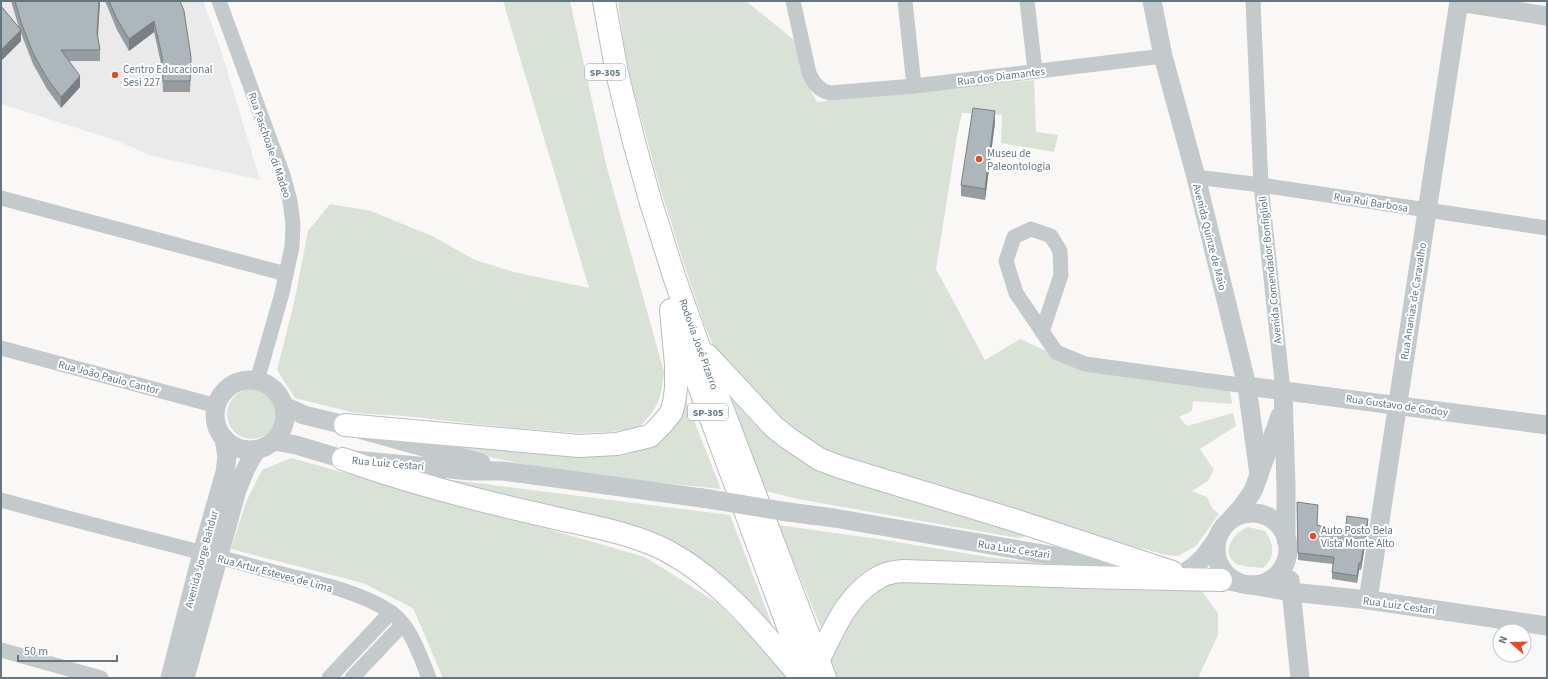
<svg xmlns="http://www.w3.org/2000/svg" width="1548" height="679" font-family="'Source Sans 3',sans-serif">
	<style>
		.built { fill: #e9eae9 }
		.green { fill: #dae1d7 }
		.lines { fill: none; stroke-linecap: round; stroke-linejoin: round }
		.primary-casing { stroke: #b7bcc0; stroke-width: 24 }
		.minor { stroke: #c4c9cc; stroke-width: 15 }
		.tertiary { stroke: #c4c9cc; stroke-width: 19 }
		.primary { stroke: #fff; stroke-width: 22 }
		.tertiary-bridge { stroke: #c4c9cc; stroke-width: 19 }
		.wall { fill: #959da1 }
		.shaded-wall { fill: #797f83 }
		.building { fill: #adb6bb; stroke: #797f83 }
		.poi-dot { fill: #e84a26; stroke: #fff; stroke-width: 1.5 }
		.labels { text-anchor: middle; stroke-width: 4; stroke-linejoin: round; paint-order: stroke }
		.shield { fill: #fff; stroke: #929fa8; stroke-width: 1 }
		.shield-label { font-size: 10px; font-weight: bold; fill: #637682 }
		.poi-label { font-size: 11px; fill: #637682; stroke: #fff; text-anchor: start }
		.street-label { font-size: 11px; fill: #637682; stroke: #fff }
	</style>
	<rect width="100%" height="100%" fill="#f9f8f6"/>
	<polygon class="built" points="1,1 203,1 220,47 260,180 152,156 115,140 1,104"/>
	<g class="green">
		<path d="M503,1h67l36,163 58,208c-3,29 -6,35 -25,56l-29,4 -33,1 -73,-6 -100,-11 -49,-3 -60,-15 -18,-28 17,-67 14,-72 22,-27 41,7 61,25 43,24 39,12 75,16z"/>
		<polygon points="618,1 746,1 794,40 804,78 817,102 1034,80 1036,132 1058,135 1054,152 1001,143 1002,115 962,113 957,136 936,269 985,360 1020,339 1093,372 1230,389 1232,404 1193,401 1192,411 1179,417 1187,426 1233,413 1236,426 1200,449 1214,470 1208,481 1192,491 1207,497 1212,508 1219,514 1196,546 1178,556 1166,555 1028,518 840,459 802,441 733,374 713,345 704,324 683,261 660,187 630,79 623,39"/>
		<polygon points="728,388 779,440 1037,535 1017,538 798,499 762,490"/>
		<circle cx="252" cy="414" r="25"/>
		<path d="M682,390l39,99c-76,-8 -152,-15 -227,-31 -18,-4 -37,-10 -56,-15l183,13 29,-9 30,-28z"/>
		<polygon points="291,458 534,525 645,557 716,602 793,678 443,678 413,608 363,583 231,549 246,502 262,470"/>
		<polygon points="404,474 730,515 776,635 676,547"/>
		<polygon points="778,525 885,540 988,557 1036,562 1053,569 891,562 823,632"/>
		<path d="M1248,527l17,4c9,13 11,26 -2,37 -7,-1 -23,-1 -28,-5 -15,-11 -1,-31 13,-36z"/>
		<polygon points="886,581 1200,589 1218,613 1218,635 1198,678 834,678 827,660 858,603"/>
	</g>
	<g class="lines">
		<g class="primary-casing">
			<g id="primary">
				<polyline points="604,1 617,73 634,142 651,203 675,279 699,347 825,678"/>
				<polyline points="679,332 807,678"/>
				<polyline points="707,355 774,427 788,438 819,459 840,467 1017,521 1172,572"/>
				<polyline points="345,425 579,446 617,444 650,436 661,425 671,413 674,403 676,388 676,365 671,310"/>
				<path d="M343,459c64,23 129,40 195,55 40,10 95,18 131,38 53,29 92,78 131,124"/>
				<path d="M818,661c16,-32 29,-67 63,-85 6,-3 15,-4 21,-5l180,6 139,3"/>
			</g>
		</g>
		<g class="minor">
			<polyline points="219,1 283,175 290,201 293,224 292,247 282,293 257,381"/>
			<path d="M793,1l16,72c5,10 9,17 21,20l84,-7 249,-30"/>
			<polyline points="905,1 914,86"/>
			<polyline points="1027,1 1035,71"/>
			<polyline points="1253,1 1261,185 1283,390"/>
			<polyline points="1196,177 1261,185 1547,228"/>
			<polyline points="1,198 286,274"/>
			<polyline points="1042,332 1061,275 1060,251 1051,236 1031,229 1014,237 1006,261 1016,293 1056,352 1085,364 1247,386"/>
			<polyline points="1,348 217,406"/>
			<path d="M1,500c89,25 179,46 269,71 38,10 87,19 119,40 22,14 31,45 40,67"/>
			<polyline points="1,650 101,678"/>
			<polyline points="329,678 391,612"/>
			<polyline points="352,678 403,624"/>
		</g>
		<g class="tertiary">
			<polyline points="1152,1 1163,56 1196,177 1247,386 1259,475"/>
			<polyline points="1459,2 1547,16"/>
			<circle cx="250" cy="415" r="35"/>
			<polyline points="1247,386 1547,425"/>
			<polyline points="1283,390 1286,487 1286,540"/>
			<polyline points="284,406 304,415 345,425 481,463"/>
			<polyline points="274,441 296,445 343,459 471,471 503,471 702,498"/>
			<polyline points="788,512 834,518 1101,564 1142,568"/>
			<circle cx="1252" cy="549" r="36"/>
			<polyline points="1230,520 1241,508 1253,491 1280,416"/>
			<path d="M1184,573c17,-10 23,-20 34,-36"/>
			<polyline points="1206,577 1240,583"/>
			<polyline points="1290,580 1300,678"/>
			<polyline points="1251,585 1291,592 1368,600 1547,626"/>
			<polyline points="1368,600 1459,1"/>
			<polyline points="170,678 202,553 225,472 227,457 224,439"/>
			<path d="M185,678l52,-188c6,-14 10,-28 20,-40"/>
		</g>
		<use href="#primary" class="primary"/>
		<polyline class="tertiary-bridge" points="702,498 788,512"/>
	</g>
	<g class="wall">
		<polygon points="11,1 100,1 98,37 100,50 100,61 69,61 80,87 61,108 47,89 33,64 21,33 21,41 1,61 1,6 19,28"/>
		<polygon points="105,1 180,1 191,68 190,92 163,92 162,68 154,32 129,51 117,30"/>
		<polygon points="995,122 985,200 961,196 961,185"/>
		<polygon points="1297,502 1318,525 1345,533 1368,526 1361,570 1359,570 1357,583 1332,579 1332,572 1333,564 1298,560"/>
	</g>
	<g class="shaded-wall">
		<polygon points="99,1 100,1 97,44 97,33"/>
		<polygon points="154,21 154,32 129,51 129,39"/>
		<polygon points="21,30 21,41 1,61 1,50"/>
		<polygon points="80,76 80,87 61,108 61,97"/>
		<polygon points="995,111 995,122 985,200 985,189"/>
		<polygon points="1368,519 1368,526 1361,570 1361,563"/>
		<polygon points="1359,563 1359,570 1357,583 1357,576"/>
	</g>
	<g class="building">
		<polygon points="15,1 99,1 97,33 100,50 61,50 80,76 61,97 47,78 33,53 21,22"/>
		<polygon points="109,1 180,1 184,11 191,57 190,81 163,81 162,56 154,21 129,39 117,19"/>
		<polygon points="1,6 21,30 1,50"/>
		<polygon points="973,108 995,111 985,189 961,185"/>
		<polygon points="1297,502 1318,505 1317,525 1345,533 1347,516 1368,519 1361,563 1359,563 1357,576 1332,572 1334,557 1298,553"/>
	</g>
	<g class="poi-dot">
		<circle cx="115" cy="75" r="4"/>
		<circle cx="979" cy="159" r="4"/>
		<circle cx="1313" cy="536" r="4"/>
	</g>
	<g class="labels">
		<g class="shield">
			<rect x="585" y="64" width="40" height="16" rx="3"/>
			<rect x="688" y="404" width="40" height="16" rx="3"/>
		</g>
		<g class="shield-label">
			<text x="605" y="76">SP-305</text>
			<text x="708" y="416">SP-305</text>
		</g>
		<g class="poi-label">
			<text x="123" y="73">Centro Educacional<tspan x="123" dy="13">Sesi 227</tspan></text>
			<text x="987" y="157">Museu de<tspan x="987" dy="13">Paleontologia</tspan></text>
			<text x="1321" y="534">Auto Posto Bela<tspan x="1321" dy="13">Vista Monte Alto</tspan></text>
		</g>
		<g class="street-label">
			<text transform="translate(1001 76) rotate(-7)" y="4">Rua dos Diamantes</text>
			<text transform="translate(270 145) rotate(71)" y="4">Rua Paschoale di Madeo</text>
			<text transform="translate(1371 202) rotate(9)" y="4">Rua Rui Barbosa</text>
			<text transform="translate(1210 237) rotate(76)" y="4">Avenida Quinze de Maio</text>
			<text transform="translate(1270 270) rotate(-96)" y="4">Avenida Comendador Bonfiglioli</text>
			<text transform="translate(1413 301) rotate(-81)" y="4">Rua Ananias de Caravalho</text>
			<text transform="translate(699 344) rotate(70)" y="4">Rodovia José Pizarro</text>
			<text transform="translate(109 377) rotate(15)" y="4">Rua João Paulo Cantor</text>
			<text transform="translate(1397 405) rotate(8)" y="4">Rua Gustavo de Godoy</text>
			<text transform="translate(388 463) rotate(5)" y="4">Rua Luiz Cestari</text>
			<text transform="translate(1014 549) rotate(9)" y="4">Rua Luiz Cestari</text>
			<text transform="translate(201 559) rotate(-75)" y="4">Avenida Jorge Bahdur</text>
			<text transform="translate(275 573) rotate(15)" y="4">Rua Artur Esteves de Lima</text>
			<text transform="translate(1399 605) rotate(8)" y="4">Rua Luiz Cestari</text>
		</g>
	</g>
	<rect width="1548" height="679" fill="none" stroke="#637682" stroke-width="4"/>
	<g transform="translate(1512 643) rotate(290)"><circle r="19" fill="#ffffff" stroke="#c1c8cd"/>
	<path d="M0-3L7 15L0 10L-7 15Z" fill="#e84a26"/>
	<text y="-6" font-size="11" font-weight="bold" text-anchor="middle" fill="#637682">N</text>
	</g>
	<path d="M18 655v6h99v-6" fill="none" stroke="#637682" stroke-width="2"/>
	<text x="24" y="655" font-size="12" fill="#637682" stroke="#ffffff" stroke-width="3" paint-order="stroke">50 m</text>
</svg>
